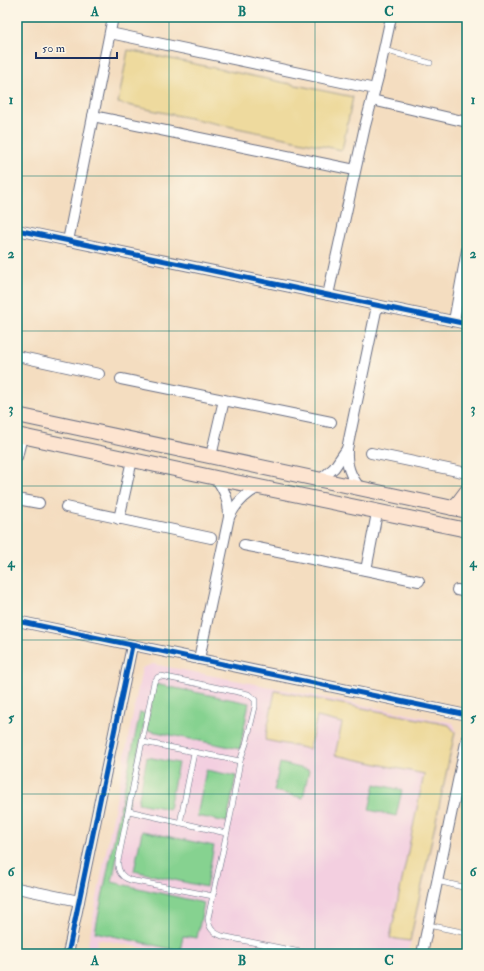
<svg xmlns="http://www.w3.org/2000/svg" width="484" height="971" font-family="'IM FELL Double Pica',serif">
	<style>
		.built { fill: #f3cfe0; fill-rule: evenodd }
		.green { fill: #86d290; stroke: #508077 }
		.sand { fill: #eeda9e; stroke: #84847e }
		.lines { fill: none; stroke-linecap: round; stroke-linejoin: round }
		.service-casing { stroke: #676c80; stroke-width: 6 }
		.minor-casing { stroke: #676c80; stroke-width: 12 }
		.secondary-casing { stroke: #676c80; stroke-width: 16 }
		.service { stroke: #fff; stroke-width: 5 }
		.minor { stroke: #fff; stroke-width: 10 }
		.secondary { stroke: #fde4d0; stroke-width: 14 }
		.cycleway-casing { stroke: #fcf5e5; stroke-width: 8 }
		.cycleway { stroke: #0057b8; stroke-width: 5 }
		.grid { fill: none; stroke: #0f766e; stroke-width: 1; stroke-opacity: 0.55 }
		.neatline { fill: none; stroke: #0f766e; stroke-width: 1.5 }
		.grid-label { font-size: 13px; text-anchor: middle; font-weight: bold; fill: #0f766e }
	</style>
	<rect width="100%" height="100%" fill="#fcf5e5"/>
	<filter id="ink" filterUnits="userSpaceOnUse"><feTurbulence type="fractalNoise" baseFrequency=".025" numOctaves="2"/><feDisplacementMap in="SourceGraphic" scale="8" xChannelSelector="R" yChannelSelector="G"/><feConvolveMatrix kernelMatrix="1 2 1 2 8 2 1 2 1" color-interpolation-filters="sRGB"/></filter>
	<filter id="wash" filterUnits="userSpaceOnUse"><feTurbulence type="fractalNoise" baseFrequency=".012" numOctaves="4" result="noise"/><feDisplacementMap in="SourceGraphic" scale="16" xChannelSelector="R" yChannelSelector="G"/><feGaussianBlur stdDeviation="0.9" result="paint"/><feColorMatrix in="noise" values="0 0 0 0 0 0 0 0 0 0 0 0 0 0 0 0 0 1.4 0 .05"/><feComposite in="paint" operator="in"/></filter>
	<g filter="url(#wash)">
		<rect width="100%" height="100%" fill="#f4ddc0"/>
		<path class="built" d="M153,664l300,59 3,7 -48,224h-234l-76,-15 -4,14 -7,-4 55,-281zM140,712l6,2 -34,168 71,53 -3,16 -85,-19z"/>
		<g class="green">
			<polygon points="155,684 249,703 240,749 146,730"/>
			<polygon points="140,712 146,714 112,882 204,903 197,938 183,936 180,951 95,932"/>
			<polygon points="147,757 178,763 169,809 138,803"/>
			<polygon points="280,763 309,770 303,798 274,791"/>
			<polygon points="206,770 236,776 227,822 197,816"/>
			<polygon points="375,784 402,790 396,816 369,810"/>
			<polygon points="142,831 214,846 206,887 134,871"/>
		</g>
		<g class="sand">
			<polygon points="128,50 353,97 342,150 118,103"/>
			<polygon points="275,691 449,725 455,732 410,941 390,938 424,774 335,755 342,723 317,717 309,749 265,740"/>
		</g>
	</g>
	<g filter="url(#ink)">
		<g class="lines">
			<g class="service-casing">
				<g id="service">
					<polyline points="384,50 430,63"/>
					<polyline points="143,742 240,761"/>
					<polyline points="129,811 226,833"/>
					<polyline points="180,823 194,753"/>
					<polyline points="437,881 467,888"/>
					<path d="M213,896l-83,-16c-9,-3 -13,-9 -12,-19l36,-179 4,-5 3,-1 87,18 5,4 2,2v7l-9,37 -6,17 -10,57 -22,100c1,10 4,14 14,18l88,18"/>
					<polyline points="428,925 467,933"/>
				</g>
			</g>
			<g class="minor-casing">
				<g id="minor">
					<polyline points="110,33 375,89"/>
					<polyline points="372,100 467,122"/>
					<polyline points="93,116 355,170"/>
					<polyline points="17,230 467,324"/>
					<polyline points="68,241 113,17"/>
					<polyline points="328,295 365,126 378,77 391,17"/>
					<polyline points="454,321 467,250"/>
					<polyline points="17,356 99,374"/>
					<polyline points="121,379 331,422"/>
					<polyline points="371,453 467,473"/>
					<polyline points="211,456 224,400"/>
					<polyline points="17,457 22,436"/>
					<polyline points="320,480 334,468 347,449"/>
					<path d="M360,488c-10,-12 -14,-23 -13,-39l30,-143"/>
					<polyline points="17,499 39,503"/>
					<polyline points="66,507 211,538"/>
					<path d="M229,517c7,-14 16,-23 30,-30"/>
					<polyline points="119,519 132,460"/>
					<polyline points="244,545 419,581"/>
					<polyline points="366,570 377,513"/>
					<polyline points="457,590 467,592"/>
					<polyline points="17,621 467,715"/>
					<path d="M199,659l30,-142c0,-16 -4,-26 -13,-39"/>
					<polyline points="17,888 79,901"/>
					<polyline points="68,954 132,646"/>
					<polyline points="422,954 467,738"/>
				</g>
			</g>
			<g class="secondary-casing">
				<g id="secondary">
					<polyline points="17,415 467,511"/>
					<polyline points="17,435 216,478 467,530"/>
					<polyline points="452,508 458,503 467,491"/>
				</g>
			</g>
			<use href="#service" class="service"/>
			<use href="#minor" class="minor"/>
			<use href="#secondary" class="secondary"/>
			<g class="cycleway-casing">
				<g id="cycleway">
					<polyline points="17,230 467,324"/>
					<polyline points="17,621 467,715"/>
					<polyline points="68,954 132,646"/>
				</g>
			</g>
			<use href="#cycleway" class="cycleway"/>
		</g>
	</g>
	<path class="grid" d="M169,17v937M315,17v937M17,176h450M17,331h450M17,486h450M17,640h450M17,794h450"/>
	<rect width="484" height="971" fill="none" stroke="#fcf5e5" stroke-width="44"/>
	<path d="M36 52v6h81v-6" fill="none" stroke="#1b2f5e" stroke-width="2"/>
	<text x="42" y="52" font-size="12" fill="#1b2f5e" stroke="#fcf5e5" stroke-width="3" paint-order="stroke">50 m</text>
	<rect x="22" y="22" width="440" height="927" class="neatline"/>
	<g class="grid-label">
		<text x="95" y="16">A</text>
		<text x="242" y="16">B</text>
		<text x="389" y="16">C</text>
		<text x="11" y="104">1</text>
		<text x="473" y="104">1</text>
		<text x="11" y="258">2</text>
		<text x="473" y="258">2</text>
		<text x="11" y="413">3</text>
		<text x="473" y="413">3</text>
		<text x="11" y="567">4</text>
		<text x="473" y="567">4</text>
		<text x="11" y="722">5</text>
		<text x="473" y="722">5</text>
		<text x="11" y="876">6</text>
		<text x="473" y="876">6</text>
		<text x="95" y="965">A</text>
		<text x="242" y="965">B</text>
		<text x="389" y="965">C</text>
	</g>
</svg>
